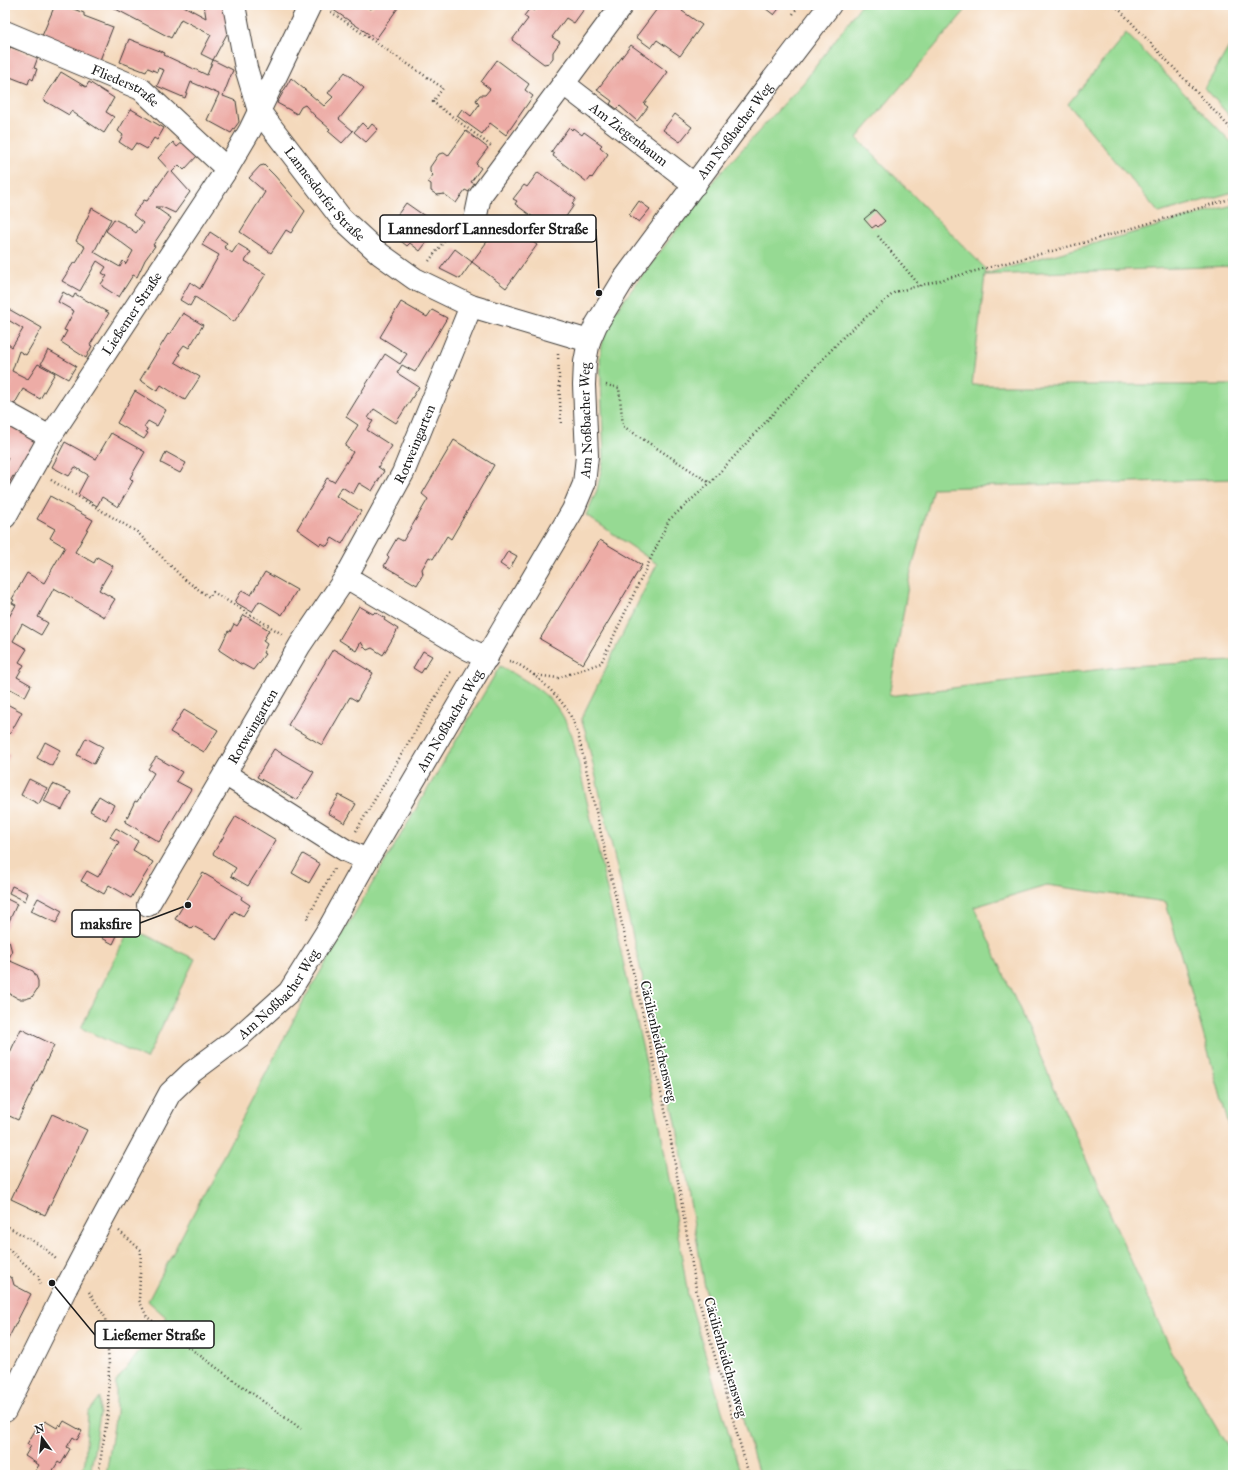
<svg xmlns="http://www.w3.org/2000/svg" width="1238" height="1480" font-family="'IM FELL Great Primer',serif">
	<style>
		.green { fill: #96da93; stroke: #597b58 }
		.building { fill: #edaca6 }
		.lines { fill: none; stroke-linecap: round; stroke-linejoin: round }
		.street-casing { stroke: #3c3834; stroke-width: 24 }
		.secondary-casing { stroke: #3c3834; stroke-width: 24 }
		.path { stroke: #3c3834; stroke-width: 2.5; stroke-dasharray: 1 3; stroke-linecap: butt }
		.street { stroke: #fff; stroke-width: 22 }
		.secondary { stroke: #fff; stroke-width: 22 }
		.secondary-bridge-casing { stroke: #3c3834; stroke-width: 24; stroke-linecap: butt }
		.secondary-bridge { stroke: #fff; stroke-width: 22 }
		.labels { text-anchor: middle; stroke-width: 3.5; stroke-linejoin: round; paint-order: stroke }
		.street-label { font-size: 14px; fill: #1c1c1c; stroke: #fff }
		.leader { fill: none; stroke: #1c1c1c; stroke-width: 1.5 }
		.callout-dot { fill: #1c1c1c; stroke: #fff; stroke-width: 1.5 }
		.callout { fill: #fff; stroke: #1c1c1c; stroke-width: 1.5 }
		.callout-label { font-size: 15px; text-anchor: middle; font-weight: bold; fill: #1c1c1c }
	</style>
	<rect width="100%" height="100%" fill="#fff"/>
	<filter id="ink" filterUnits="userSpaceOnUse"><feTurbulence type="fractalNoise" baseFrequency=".025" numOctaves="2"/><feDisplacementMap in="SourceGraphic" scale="8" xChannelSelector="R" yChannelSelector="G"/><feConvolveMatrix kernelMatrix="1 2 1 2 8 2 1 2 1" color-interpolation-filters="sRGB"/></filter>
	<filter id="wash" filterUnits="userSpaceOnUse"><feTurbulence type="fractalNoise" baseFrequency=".012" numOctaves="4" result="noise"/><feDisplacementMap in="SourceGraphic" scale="16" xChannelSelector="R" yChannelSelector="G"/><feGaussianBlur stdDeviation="0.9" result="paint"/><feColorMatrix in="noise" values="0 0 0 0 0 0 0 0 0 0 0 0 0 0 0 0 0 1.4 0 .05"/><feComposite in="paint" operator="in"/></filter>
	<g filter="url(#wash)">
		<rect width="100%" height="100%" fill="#f4d9bc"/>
		<g class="green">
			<polygon points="861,5 970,5 857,138 982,265 986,269 985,274 1233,205 1233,266 985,275 972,385 1233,385 1233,479 933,488 909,580 889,696 1126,666 1233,661 1233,1140 1166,902 1047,885 974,907 1170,1348 1233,1456 1233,1475 759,1475 706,1293 676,1122 585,730 581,719 657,564 586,515 597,490 604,457 600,356 604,335 612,316 714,180 804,82"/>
			<polygon points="1126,33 1233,144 1233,192 1159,213 1068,104"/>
			<polygon points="1233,40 1233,120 1205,88"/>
			<path d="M500,666c23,13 46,24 61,47 4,6 7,15 11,22l88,390 28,170 53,180h-635l10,-62v-31l50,-65 -18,-16 157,-303z"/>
			<polygon points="130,928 195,959 146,1059 81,1028"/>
			<polygon points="100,1397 100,1414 90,1475 81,1475 85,1461 88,1413"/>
		</g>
		<g id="blocks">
			<g class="building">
				<polygon points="55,5 63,5 84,13 84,16 113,27 100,60 42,36"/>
				<polygon points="108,5 182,5 206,18 204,5 226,5 228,32 213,60 233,70 223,96 236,101 239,122 231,133 207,120 219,94 191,82 185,98 157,86 164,70 158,68 157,72 148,68 146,72 120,62 129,39 165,53 164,55 207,75 213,60 201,54 211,35 181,19 171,38"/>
				<polygon points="331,5 364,5 371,9 374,5 400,5 376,39 329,7"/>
				<polygon points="538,5 587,5 574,23 566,18 552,37 560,42 553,52 553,58 549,63 544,64 512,40 528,19 524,16 530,8 534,11"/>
				<polygon points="660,5 687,5 682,11 702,25 680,56 657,40 651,48 636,37"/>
				<polygon points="761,5 782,5 774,15"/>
				<polygon points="631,45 668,72 644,104 648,107 637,121 620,106 617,109 610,104 612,101 597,90"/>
				<polygon points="10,47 38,57 34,68 37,69 33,80 30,78 28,84 5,75 5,50 8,52"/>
				<polygon points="497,60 529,84 525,90 533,96 506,135 490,123 482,134 457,116 462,109 471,116 479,105 476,100 480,95 485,95 490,89 481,82"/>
				<polygon points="61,72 86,87 89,82 114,98 106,112 114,117 104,133 71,111 69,115 43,100"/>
				<polygon points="345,72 364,88 339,119 353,131 342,143 328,131 330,129 315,116 305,105 301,107 297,114 277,103 291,78 324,106 333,97 328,93"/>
				<polygon points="131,109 164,128 157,140 154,138 147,149 136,143 131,150 119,142 123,135 118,131"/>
				<polygon points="675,114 692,127 680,142 663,130"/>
				<polygon points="362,123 368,129 372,124 378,129 366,142 354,132"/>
				<polygon points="569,127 572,130 573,128 582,135 584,132 602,145 600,147 608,154 592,178 591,177 587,182 553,156 554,154 551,152"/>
				<polygon points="466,131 488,148 476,164 481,168 471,182 475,184 469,192 465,190 456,203 444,194 437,195 431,191 431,184 428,182 433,175 430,172 430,167 439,154 444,153 448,156"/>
				<polygon points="185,140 199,154 184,170 179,165 172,172 190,192 175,213 162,207 155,207 171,218 153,245 155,246 145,260 137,277 133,275 119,297 103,287 101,284 107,276 102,273 106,267 97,261 80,291 62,281 74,262 76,263 78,260 85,247 76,241 92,208 111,219 94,252 120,267 123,261 126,264 133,251 106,231 114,219 124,224 136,233 143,223 133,215 144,200 147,201 169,170 158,158 173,142 177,147"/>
				<polygon points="264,165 275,176 305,211 291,233 286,230 271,253 240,232 265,192 249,178 260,166"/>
				<polygon points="538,172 576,199 572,204 574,205 558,228 555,227 552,231 515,204 517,201 513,199 524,185 527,187"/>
				<polygon points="639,201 650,209 639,222 629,215"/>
				<polygon points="406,203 439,226 420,251 410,243 407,246 397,238 399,236 388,228"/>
				<polygon points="875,210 885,221 878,227 876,225 872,228 864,219"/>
				<polygon points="503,220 537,245 506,288 472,262"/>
				<polygon points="210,232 227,243 224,247 232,253 238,244 251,252 245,261 266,274 234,322 195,297 190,306 180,300 190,282 200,289 219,255 202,245"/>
				<polygon points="455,249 472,262 460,279 440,269"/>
				<polygon points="63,292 73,298 75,294 109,313 90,345 92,346 86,358 61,342 67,331 64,330 74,311 58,302"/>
				<polygon points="401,302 427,317 432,310 447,318 415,372 402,365 397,373 419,387 396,423 374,409 368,418 373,421 367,430 392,446 378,467 384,471 372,491 359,483 353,494 342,487 336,496 361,511 342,544 332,538 327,546 321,543 320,545 297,529 327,478 334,482 353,452 345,446 358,425 346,417 357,399 385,354 400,364 407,354 380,337"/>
				<polygon points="5,307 42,328 26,355 19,351 12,371 28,379 38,364 55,373 40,399 23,389 14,405 5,401 5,350 8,344 12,347 23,329 5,318"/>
				<polygon points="183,313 203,325 189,348 184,345 178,353 180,354 175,362 200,377 185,400 161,385 157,391 140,380 168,334 169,335"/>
				<polygon points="48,350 76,366 68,379 41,364"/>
				<polygon points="135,391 166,410 157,426 148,421 144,427 147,429 146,432 148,433 144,439 117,423"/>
				<polygon points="5,422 37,440 15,477 13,476 5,490 5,464 8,458 5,457"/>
				<polygon points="111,433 145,452 130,478 133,481 118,507 102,497 97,506 78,494 88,475 75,467 69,476 52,467 65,442 96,459"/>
				<polygon points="454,440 494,465 451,539 447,536 433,559 429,557 422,569 423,574 417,585 384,566 389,557 387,555 397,538 403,541 428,499 422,494"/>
				<polygon points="166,452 186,463 180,473 161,463"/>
				<polygon points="50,496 93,520 75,552 94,563 97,557 113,566 99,590 115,599 104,617 54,588 38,617 48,623 41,635 22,624 13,641 27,649 19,662 24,665 17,677 31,685 25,697 5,686 5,615 9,617 16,605 12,603 14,600 12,599 27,573 44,583 65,547 50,538 55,529 37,519"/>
				<polygon points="600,540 642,565 583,664 540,639"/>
				<polygon points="508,551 517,556 509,570 500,564"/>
				<polygon points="265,572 297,590 282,615 259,601 252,612 235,602 242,590 251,595"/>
				<polygon points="359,606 373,614 375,612 385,618 384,620 398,629 383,655 372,648 367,650 364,647 361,642 356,651 339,640"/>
				<polygon points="244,615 269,630 263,641 267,644 263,653 265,654 253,670 242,664 242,665 219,650 228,631 230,632 234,624 237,626"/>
				<polygon points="333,649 373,673 357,701 350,697 322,745 288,725"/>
				<polygon points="423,651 432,656 421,673 413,668"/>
				<polygon points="5,703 22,712 10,734 5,731"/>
				<polygon points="184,710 218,730 204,752 170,732"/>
				<polygon points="86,738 103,747 94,764 77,755"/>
				<polygon points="45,742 60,750 52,766 37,758"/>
				<polygon points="274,749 314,772 297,800 257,777"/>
				<polygon points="5,753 10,755 5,765"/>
				<polygon points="156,757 182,772 176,781 191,789 159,842 125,822 135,801 137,802 154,773 148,769"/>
				<polygon points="29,779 47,788 39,804 21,795"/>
				<polygon points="53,784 71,792 62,810 44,801"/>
				<polygon points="339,795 356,804 345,823 328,813"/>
				<polygon points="99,796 114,805 106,820 90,811"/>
				<polygon points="236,816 276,840 248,886 231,876 236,868 213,854"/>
				<polygon points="116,828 138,841 133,850 153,862 131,898 109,885 104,894 81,881 87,871 98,877 119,842 110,837"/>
				<polygon points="303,854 320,864 309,883 292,873"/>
				<polygon points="203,873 242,896 241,899 250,905 243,916 234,911 217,939 193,926 191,928 175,919"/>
				<polygon points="12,886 28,893 25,901 9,893"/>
				<polygon points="5,898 17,904 5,930"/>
				<polygon points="38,898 62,911 56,923 31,911"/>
				<polygon points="114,916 124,921 113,944 102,938"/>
				<polygon points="5,939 9,941 12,952 8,960 33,971 36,976 38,981 38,988 32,997 25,999 19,999 5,991"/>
				<polygon points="21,1029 54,1045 18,1120 5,1114 5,1063"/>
				<polygon points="52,1114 87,1130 45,1215 11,1199"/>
				<polygon points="5,1275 12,1278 14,1285 31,1294 7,1341 5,1340"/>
				<polygon points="45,1421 57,1428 59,1424 61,1426 64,1421 82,1431 77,1440 73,1437 67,1447 70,1449 61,1464 58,1462 52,1472 56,1475 38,1475 34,1473 39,1465 25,1456 31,1446 27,1444 36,1429 39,1431"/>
			</g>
		</g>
	</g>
	<g filter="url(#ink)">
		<use href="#blocks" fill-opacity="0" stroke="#3c3834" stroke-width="1"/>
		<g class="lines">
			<g class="street-casing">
				<g id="street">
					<path id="s1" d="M234,5l12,63 13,43 82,107 39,36 35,25 56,27 118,35"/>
					<path id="s2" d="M5,32l136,57 86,80"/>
					<path id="s3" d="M564,84l131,101"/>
					<polyline points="475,220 480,196 622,5"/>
					<polyline points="5,412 50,437"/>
					<path id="s4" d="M5,517l45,-80 177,-268 23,-39 60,-125"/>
					<polyline points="346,577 468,649 487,658"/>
					<polyline points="225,774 345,850 367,860"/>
					<path id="s5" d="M148,905l152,-260 46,-68 57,-104 68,-167"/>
				</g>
			</g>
			<g class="secondary-casing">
				<g id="secondary">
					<path id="s6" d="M90,1242l80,-149 22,-21 47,-35 50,-45 40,-64 38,-68 206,-350 11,-26 3,-28 -3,-71 1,-23 4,-21 7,-16 28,-46 140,-188 66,-86"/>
					<polyline points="5,1411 66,1288"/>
				</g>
			</g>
			<g class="path">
				<polyline points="1115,5 1233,131"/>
				<polyline points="331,12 443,88 433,102 491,146"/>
				<polyline points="793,14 799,5"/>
				<polyline points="878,236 920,286"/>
				<polyline points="429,261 455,227"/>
				<polyline points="558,354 561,423"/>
				<polyline points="606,385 619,388 623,426 710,483 845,335 895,292 1086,242 1233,198"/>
				<polyline points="51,480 137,532 184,579 209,597 213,592 282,634"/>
				<path d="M509,661c17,3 50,35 59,50 4,7 7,15 10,23l90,389 29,171 52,181"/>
				<polyline points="534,675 558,678 601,663 669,520 710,483"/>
				<polyline points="356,831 451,671"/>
				<polyline points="307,919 334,869"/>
				<polyline points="5,1225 43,1247 56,1259"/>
				<polyline points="119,1231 141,1250 139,1300 147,1317 301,1429"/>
				<polyline points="5,1246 38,1276 41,1286"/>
				<polyline points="89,1292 105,1317 109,1363 108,1413 98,1475"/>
			</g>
			<use href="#street" class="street"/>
			<use href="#secondary" class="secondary"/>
			<g class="secondary-bridge-casing">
				<polyline id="secondary-bridge" points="66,1288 90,1242"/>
			</g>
			<use href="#secondary-bridge" class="secondary-bridge"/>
		</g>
	</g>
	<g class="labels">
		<g class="street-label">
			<text dy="5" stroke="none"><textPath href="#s2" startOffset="132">Fliederstraße</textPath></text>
			<text dy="5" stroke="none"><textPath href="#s6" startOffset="1313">Am Noßbacher Weg</textPath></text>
			<text dy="5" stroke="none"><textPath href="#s3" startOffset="82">Am Ziegenbaum</textPath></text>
			<text dy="5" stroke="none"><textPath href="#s1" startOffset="215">Lannesdorfer Straße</textPath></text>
			<text dy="5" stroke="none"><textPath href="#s4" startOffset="240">Ließemer Straße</textPath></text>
			<text dy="5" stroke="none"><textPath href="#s6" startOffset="977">Am Noßbacher Weg</textPath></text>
			<text dy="5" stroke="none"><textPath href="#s5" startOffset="533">Rotweingarten</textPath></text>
			<text dy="5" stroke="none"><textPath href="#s6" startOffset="641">Am Noßbacher Weg</textPath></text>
			<text dy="5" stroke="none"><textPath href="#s5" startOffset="207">Rotweingarten</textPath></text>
			<text dy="5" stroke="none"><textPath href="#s6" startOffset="317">Am Noßbacher Weg</textPath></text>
			<text transform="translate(659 1041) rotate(77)" y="5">Cäcilienheidchensweg</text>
			<text transform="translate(726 1357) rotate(74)" y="5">Cäcilienheidchensweg</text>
		</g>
	</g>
	<path class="leader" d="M599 293L596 229M188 905L140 923M52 1283L95 1335"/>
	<g class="callout-dot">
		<circle cx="599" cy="293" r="4"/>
		<circle cx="188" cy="905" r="4"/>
		<circle cx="52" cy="1283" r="4"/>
	</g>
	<g class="callout">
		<rect x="380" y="215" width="216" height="27" rx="4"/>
		<rect x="72" y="910" width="68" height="27" rx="4"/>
		<rect x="95" y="1321" width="119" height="27" rx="4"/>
	</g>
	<g class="callout-label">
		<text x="488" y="234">Lannesdorf Lannesdorfer Straße</text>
		<text x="106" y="929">maksfire</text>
		<text x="154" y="1340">Ließemer Straße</text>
	</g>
	<rect width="1238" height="1480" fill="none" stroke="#fff" stroke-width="20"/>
	<g transform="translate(42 1438) rotate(345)" stroke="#ffffff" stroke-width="3" paint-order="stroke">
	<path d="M0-3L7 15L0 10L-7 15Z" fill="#1c1c1c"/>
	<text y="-6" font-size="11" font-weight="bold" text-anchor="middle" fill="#1c1c1c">N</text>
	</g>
</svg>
